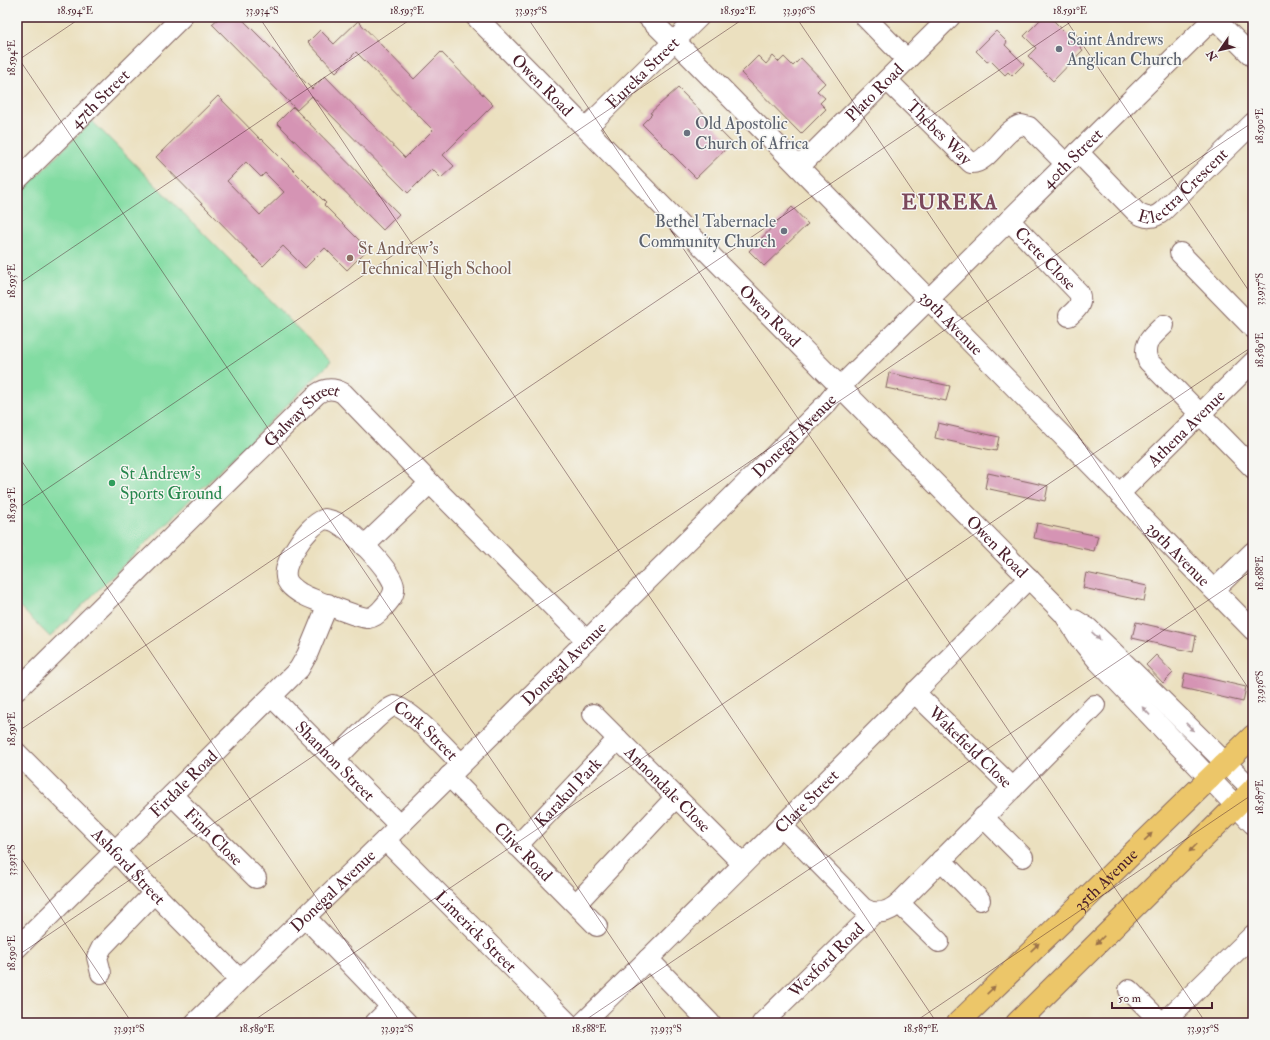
<svg xmlns="http://www.w3.org/2000/svg" width="1270" height="1040" font-family="'IM FELL Double Pica',serif">
	<style>
		.green { fill: #82dca2; stroke: #667e66 }
		.building { fill: #d594b4; fill-rule: evenodd }
		.lines { fill: none; stroke-linecap: round; stroke-linejoin: round }
		.minor-casing { stroke: #82635f; stroke-width: 22 }
		.major-casing { stroke: #82635f; stroke-width: 24 }
		.minor { stroke: #fff; stroke-width: 20 }
		.major { stroke: #ecc669; stroke-width: 22 }
		.oneway { fill: #ae9aa0 }
		.oneway2 { fill: #9b724a }
		.ticks { fill: none; stroke: #4a1f2b; stroke-width: 1; stroke-opacity: 0.45 }
		.worship-dot { fill: #6b7280; stroke: #f6f6f2; stroke-width: 1.5 }
		.education-dot { fill: #8d6e63; stroke: #f6f6f2; stroke-width: 1.5 }
		.leisure-dot { fill: #2e9e5b; stroke: #f6f6f2; stroke-width: 1.5 }
		.labels { text-anchor: middle; stroke-width: 3; stroke-linejoin: round; paint-order: stroke }
		.worship-label { font-size: 17px; fill: #5b616d; stroke: #f6f6f2; text-anchor: start }
		.street-label { font-size: 17px; fill: #4a1f2b; stroke: #f6f6f2 }
		.education-label { font-size: 17px; fill: #785e54; stroke: #f6f6f2; text-anchor: start }
		.leisure-label { font-size: 17px; fill: #27864d; stroke: #f6f6f2; text-anchor: start }
		.district-label { font-size: 21px; font-weight: bold; letter-spacing: 1px; fill: #7b485b; stroke: #f6f6f2 }
		.neatline { fill: none; stroke: #4a1f2b; stroke-width: 1.5 }
		.ticks-label { font-size: 10px; text-anchor: middle; fill: #4a1f2b }
	</style>
	<rect width="100%" height="100%" fill="#f6f6f2"/>
	<filter id="ink" filterUnits="userSpaceOnUse"><feTurbulence type="fractalNoise" baseFrequency=".025" numOctaves="2"/><feDisplacementMap in="SourceGraphic" scale="8" xChannelSelector="R" yChannelSelector="G"/><feConvolveMatrix kernelMatrix="1 2 1 2 8 2 1 2 1" color-interpolation-filters="sRGB"/></filter>
	<filter id="wash" filterUnits="userSpaceOnUse"><feTurbulence type="fractalNoise" baseFrequency=".012" numOctaves="4" result="noise"/><feDisplacementMap in="SourceGraphic" scale="16" xChannelSelector="R" yChannelSelector="G"/><feGaussianBlur stdDeviation="0.9" result="paint"/><feColorMatrix in="noise" values="0 0 0 0 0 0 0 0 0 0 0 0 0 0 0 0 0 1.4 0 .05"/><feComposite in="paint" operator="in"/></filter>
	<g filter="url(#wash)">
		<rect width="100%" height="100%" fill="#ebe0bf"/>
		<polygon class="green" points="92,121 331,362 50,637 17,604 17,196"/>
		<g id="blocks">
			<g class="building">
				<polygon points="220,17 240,17 312,89 325,76 405,158 433,130 356,52 336,72 308,42 320,30 334,44 358,21 414,79 441,52 493,105 443,155 454,166 441,178 432,169 408,193 312,96 297,110 212,24"/>
				<polygon points="1043,17 1050,17 1083,50 1053,81 1028,56 1036,48 1024,36"/>
				<polygon points="996,31 1007,42 1005,45 1024,64 1012,76 1008,72 1005,75 990,60 987,62 976,51"/>
				<polygon points="758,56 766,64 773,56 779,62 784,57 793,66 801,58 825,83 817,91 825,98 820,103 826,109 801,134 741,73"/>
				<polygon points="678,88 732,143 696,178 642,124 652,114 650,113"/>
				<path d="M218,96l43,44 1,-1 64,64 -2,2 44,44 -21,21 -22,-22 -20,20 -22,-22 -20,20 -107,-109zM246,162l15,15 4,-4 19,19 -24,23 -33,-34z"/>
				<polygon points="293,107 399,214 383,230 277,123"/>
				<polygon points="792,207 808,224 764,266 749,251"/>
				<polygon points="889,373 950,386 946,401 886,388"/>
				<polygon points="938,423 999,437 996,451 935,438"/>
				<polygon points="988,473 1048,486 1045,501 985,488"/>
				<polygon points="1037,523 1098,536 1094,551 1034,538"/>
				<polygon points="1086,573 1147,586 1144,601 1083,588"/>
				<polygon points="1136,622 1196,636 1193,652 1132,638"/>
				<polygon points="1156,655 1173,673 1163,683 1146,665"/>
				<polygon points="1185,673 1246,687 1243,702 1182,688"/>
			</g>
		</g>
	</g>
	<g filter="url(#ink)">
		<use href="#blocks" fill-opacity="0" stroke="#82635f" stroke-width="1"/>
		<g class="lines">
			<g class="minor-casing">
				<g id="minor">
					<path id="s1" d="M476,17l588,597 16,25 18,22 155,163"/>
					<path id="s2" d="M648,17l20,20 7,4 578,589"/>
					<polyline points="865,17 907,60"/>
					<polyline points="1214,18 1253,57"/>
					<path id="s3" d="M887,80l84,83c16,2 33,-34 50,-38l8,2 37,37"/>
					<path id="s4" d="M586,128l113,-111"/>
					<path id="s5" d="M1078,152l58,60c9,7 18,7 27,-1l90,-88"/>
					<path id="s6" d="M799,167l151,-150"/>
					<path id="s7" d="M17,180l165,-163"/>
					<path id="s8" d="M1009,220l70,73c4,11 -2,16 -10,23"/>
					<polyline points="1180,253 1253,328"/>
					<path d="M1164,325c-11,11 -23,18 -16,36l105,107"/>
					<path id="s9" d="M1119,494l134,-132"/>
					<path d="M325,519c6,1 10,2 14,5 14,8 54,48 55,63 1,9 -6,15 -11,21 -4,5 -8,9 -15,10 -9,0 -59,-20 -68,-25 -6,-4 -13,-9 -14,-16 -2,-10 6,-23 11,-31 6,-10 17,-23 28,-27z"/>
					<polyline points="364,546 430,483"/>
					<polyline points="1214,590 1253,552"/>
					<polyline points="1075,620 1088,628 1111,650 1253,790"/>
					<path id="s10" d="M17,690l300,-296c8,-6 17,-6 26,-1l87,90 156,157"/>
					<path id="s11" d="M914,692l99,96"/>
					<path id="s12" d="M272,697l127,128"/>
					<path id="s13" d="M593,714l150,150"/>
					<path id="s14" d="M17,753l98,98 39,42 85,86"/>
					<path id="s15" d="M335,760c9,-9 49,-52 59,-54 13,-1 57,47 67,58"/>
					<path id="s16" d="M449,776l148,150"/>
					<path id="s17" d="M172,795l84,83"/>
					<polyline points="983,817 1023,857"/>
					<path d="M782,826l81,82c13,8 25,5 36,-5l196,-198"/>
					<path id="s18" d="M385,840l183,183"/>
					<path id="s19" d="M517,846l101,-107"/>
					<polyline points="941,860 980,900"/>
					<polyline points="899,903 939,942"/>
					<polyline points="576,904 676,797"/>
					<polyline points="305,917 407,1023"/>
					<path id="s20" d="M17,948l282,-279 8,-14 21,-51"/>
					<polyline points="648,959 710,1023"/>
					<polyline points="101,973 97,957 102,947 154,893"/>
					<polyline points="1129,990 1162,1023"/>
					<path id="s21" d="M195,1023l190,-183 442,-437 13,-16 13,-13 362,-357"/>
					<polyline points="375,1023 391,1007"/>
					<path id="s22" d="M583,1023c150,-147 297,-296 446,-445"/>
					<path id="s23" d="M762,1023l112,-110"/>
					<polyline points="1163,1023 1253,935"/>
				</g>
			</g>
			<g class="major-casing">
				<g id="major">
					<path id="s24" d="M958,1023l295,-287"/>
					<polyline points="1017,1023 1253,789"/>
				</g>
			</g>
			<use href="#minor" class="minor"/>
			<use href="#major" class="major"/>
		</g>
		<defs><path id="oneway-solid" d="M-6-.8H1V-3.2L6.5 0L1 3.2V.8H-6Z"/></defs>
		<g class="oneway">
			<use href="#oneway-solid" transform="translate(1096 636) rotate(43)"/>
			<use href="#oneway-solid" transform="translate(1146 711) rotate(-133)"/>
			<use href="#oneway-solid" transform="translate(1190 727) rotate(44)"/>
		</g>
		<g class="oneway2">
			<use href="#oneway-solid" transform="translate(1148 837) rotate(-44)"/>
			<use href="#oneway-solid" transform="translate(1193 848) rotate(135)"/>
			<use href="#oneway-solid" transform="translate(1100 940) rotate(135)"/>
			<use href="#oneway-solid" transform="translate(1035 947) rotate(-44)"/>
			<use href="#oneway-solid" transform="translate(991 990) rotate(-44)"/>
		</g>
	</g>
	<path class="ticks" d="M259,17l678,1006M527,17l679,1006M796,17l457,678M1064,17l189,280M17,56l652,967M17,61l65,-44M17,285l397,-268M17,454l384,569M17,509l729,-492M17,732l1061,-715M17,852l115,171M17,956l1236,-834M250,1023l1003,-677M581,1023l672,-453M913,1023l340,-229M1245,1023l8,-5"/>
	<g class="worship-dot">
		<circle cx="1059" cy="49" r="4"/>
		<circle cx="687" cy="133" r="4"/>
		<circle cx="784" cy="231" r="4"/>
	</g>
	<circle class="education-dot" cx="350" cy="258" r="4"/>
	<circle class="leisure-dot" cx="112" cy="483" r="4"/>
	<g class="labels">
		<g class="worship-label">
			<text x="1067" y="45">Saint Andrews<tspan x="1067" dy="20">Anglican Church</tspan></text>
			<text x="695" y="129">Old Apostolic<tspan x="695" dy="20">Church of Africa</tspan></text>
			<text x="776" y="227" text-anchor="end">Bethel Tabernacle<tspan x="776" dy="20">Community Church</tspan></text>
		</g>
		<g class="street-label">
			<text dy="6" stroke="none"><textPath href="#s4" startOffset="79">Eureka Street</textPath></text>
			<text dy="6" stroke="none"><textPath href="#s1" startOffset="95">Owen Road</textPath></text>
			<text dy="6" stroke="none"><textPath href="#s6" startOffset="106">Plato Road</textPath></text>
			<text dy="6" stroke="none"><textPath href="#s7" startOffset="116">47th Street</textPath></text>
			<text dy="6" stroke="none"><textPath href="#s3" startOffset="74">Thebes Way</textPath></text>
			<text dy="6" stroke="none"><textPath href="#s21" startOffset="1232">40th Street</textPath></text>
			<text dy="6" stroke="none"><textPath href="#s5" startOffset="143">Electra Crescent</textPath></text>
			<text dy="6" stroke="none"><textPath href="#s8" startOffset="53">Crete Close</textPath></text>
			<text dy="6" stroke="none"><textPath href="#s1" startOffset="419">Owen Road</textPath></text>
			<text dy="6" stroke="none"><textPath href="#s2" startOffset="431">39th Avenue</textPath></text>
			<text dy="6" stroke="none"><textPath href="#s10" startOffset="398">Galway Street</textPath></text>
			<text dy="6" stroke="none"><textPath href="#s9" startOffset="94">Athena Avenue</textPath></text>
			<text dy="6" stroke="none"><textPath href="#s21" startOffset="839">Donegal Avenue</textPath></text>
			<text dy="6" stroke="none"><textPath href="#s1" startOffset="743">Owen Road</textPath></text>
			<text dy="6" stroke="none"><textPath href="#s2" startOffset="755">39th Avenue</textPath></text>
			<text dy="6" stroke="none"><textPath href="#s21" startOffset="515">Donegal Avenue</textPath></text>
			<text dy="6" stroke="none"><textPath href="#s15" startOffset="121">Cork Street</textPath></text>
			<text dy="6" stroke="none"><textPath href="#s11" startOffset="79">Wakefield Close</textPath></text>
			<text dy="6" stroke="none"><textPath href="#s12" startOffset="90">Shannon Street</textPath></text>
			<text dy="6" stroke="none"><textPath href="#s20" startOffset="234">Firdale Road</textPath></text>
			<text dy="6" stroke="none"><textPath href="#s13" startOffset="106">Annondale Close</textPath></text>
			<text dy="6" stroke="none"><textPath href="#s19" startOffset="74">Karakul Park</textPath></text>
			<text dy="6" stroke="none"><textPath href="#s22" startOffset="315">Clare Street</textPath></text>
			<text dy="6" stroke="none"><textPath href="#s17" startOffset="59">Finn Close</textPath></text>
			<text dy="6" stroke="none"><textPath href="#s16" startOffset="106">Clive Road</textPath></text>
			<text dy="6" stroke="none"><textPath href="#s14" startOffset="159">Ashford Street</textPath></text>
			<text dy="6" stroke="none"><textPath href="#s24" startOffset="206">35th Avenue</textPath></text>
			<text dy="6" stroke="none"><textPath href="#s21" startOffset="191">Donegal Avenue</textPath></text>
			<text dy="6" stroke="none"><textPath href="#s18" startOffset="129">Limerick Street</textPath></text>
			<text dy="6" stroke="none"><textPath href="#s23" startOffset="90">Wexford Road</textPath></text>
		</g>
		<g class="education-label">
			<text x="358" y="254">St Andrew's<tspan x="358" dy="20">Technical High School</tspan></text>
		</g>
		<g class="leisure-label">
			<text x="120" y="479">St Andrew's<tspan x="120" dy="20">Sports Ground</tspan></text>
		</g>
		<g class="district-label">
			<text x="950" y="209">EUREKA</text>
		</g>
	</g>
	<rect width="1270" height="1040" fill="none" stroke="#f6f6f2" stroke-width="44"/>
	<g transform="translate(1220 50) rotate(236)" stroke="#f6f6f2" stroke-width="3" paint-order="stroke">
	<path d="M0-3L7 15L0 10L-7 15Z" fill="#4a1f2b"/>
	<text y="-6" font-size="11" font-weight="bold" text-anchor="middle" fill="#4a1f2b">N</text>
	</g>
	<path d="M1112 1002v6h100v-6" fill="none" stroke="#4a1f2b" stroke-width="2"/>
	<text x="1118" y="1002" font-size="12" fill="#4a1f2b" stroke="#f6f6f2" stroke-width="3" paint-order="stroke">50 m</text>
	<rect x="22" y="22" width="1226" height="996" class="neatline"/>
	<g class="ticks-label">
		<text x="75" y="14">18.594°E</text>
		<text x="262" y="14">33.934°S</text>
		<text x="407" y="14">18.593°E</text>
		<text x="531" y="14">33.935°S</text>
		<text x="738" y="14">18.592°E</text>
		<text x="799" y="14">33.936°S</text>
		<text x="1070" y="14">18.591°E</text>
		<text transform="translate(11 58) rotate(-90)" y="4">18.594°E</text>
		<text transform="translate(1259 126) rotate(-90)" y="4">18.590°E</text>
		<text transform="translate(11 281) rotate(-90)" y="4">18.593°E</text>
		<text transform="translate(1259 289) rotate(-90)" y="4">33.937°S</text>
		<text transform="translate(1259 350) rotate(-90)" y="4">18.589°E</text>
		<text transform="translate(11 505) rotate(-90)" y="4">18.592°E</text>
		<text transform="translate(1259 573) rotate(-90)" y="4">18.588°E</text>
		<text transform="translate(1259 687) rotate(-90)" y="4">33.936°S</text>
		<text transform="translate(11 729) rotate(-90)" y="4">18.591°E</text>
		<text transform="translate(1259 797) rotate(-90)" y="4">18.587°E</text>
		<text transform="translate(11 860) rotate(-90)" y="4">33.931°S</text>
		<text transform="translate(11 953) rotate(-90)" y="4">18.590°E</text>
		<text x="129" y="1032">33.931°S</text>
		<text x="257" y="1032">18.589°E</text>
		<text x="397" y="1032">33.932°S</text>
		<text x="589" y="1032">18.588°E</text>
		<text x="666" y="1032">33.933°S</text>
		<text x="921" y="1032">18.587°E</text>
		<text x="1203" y="1032">33.935°S</text>
	</g>
</svg>
